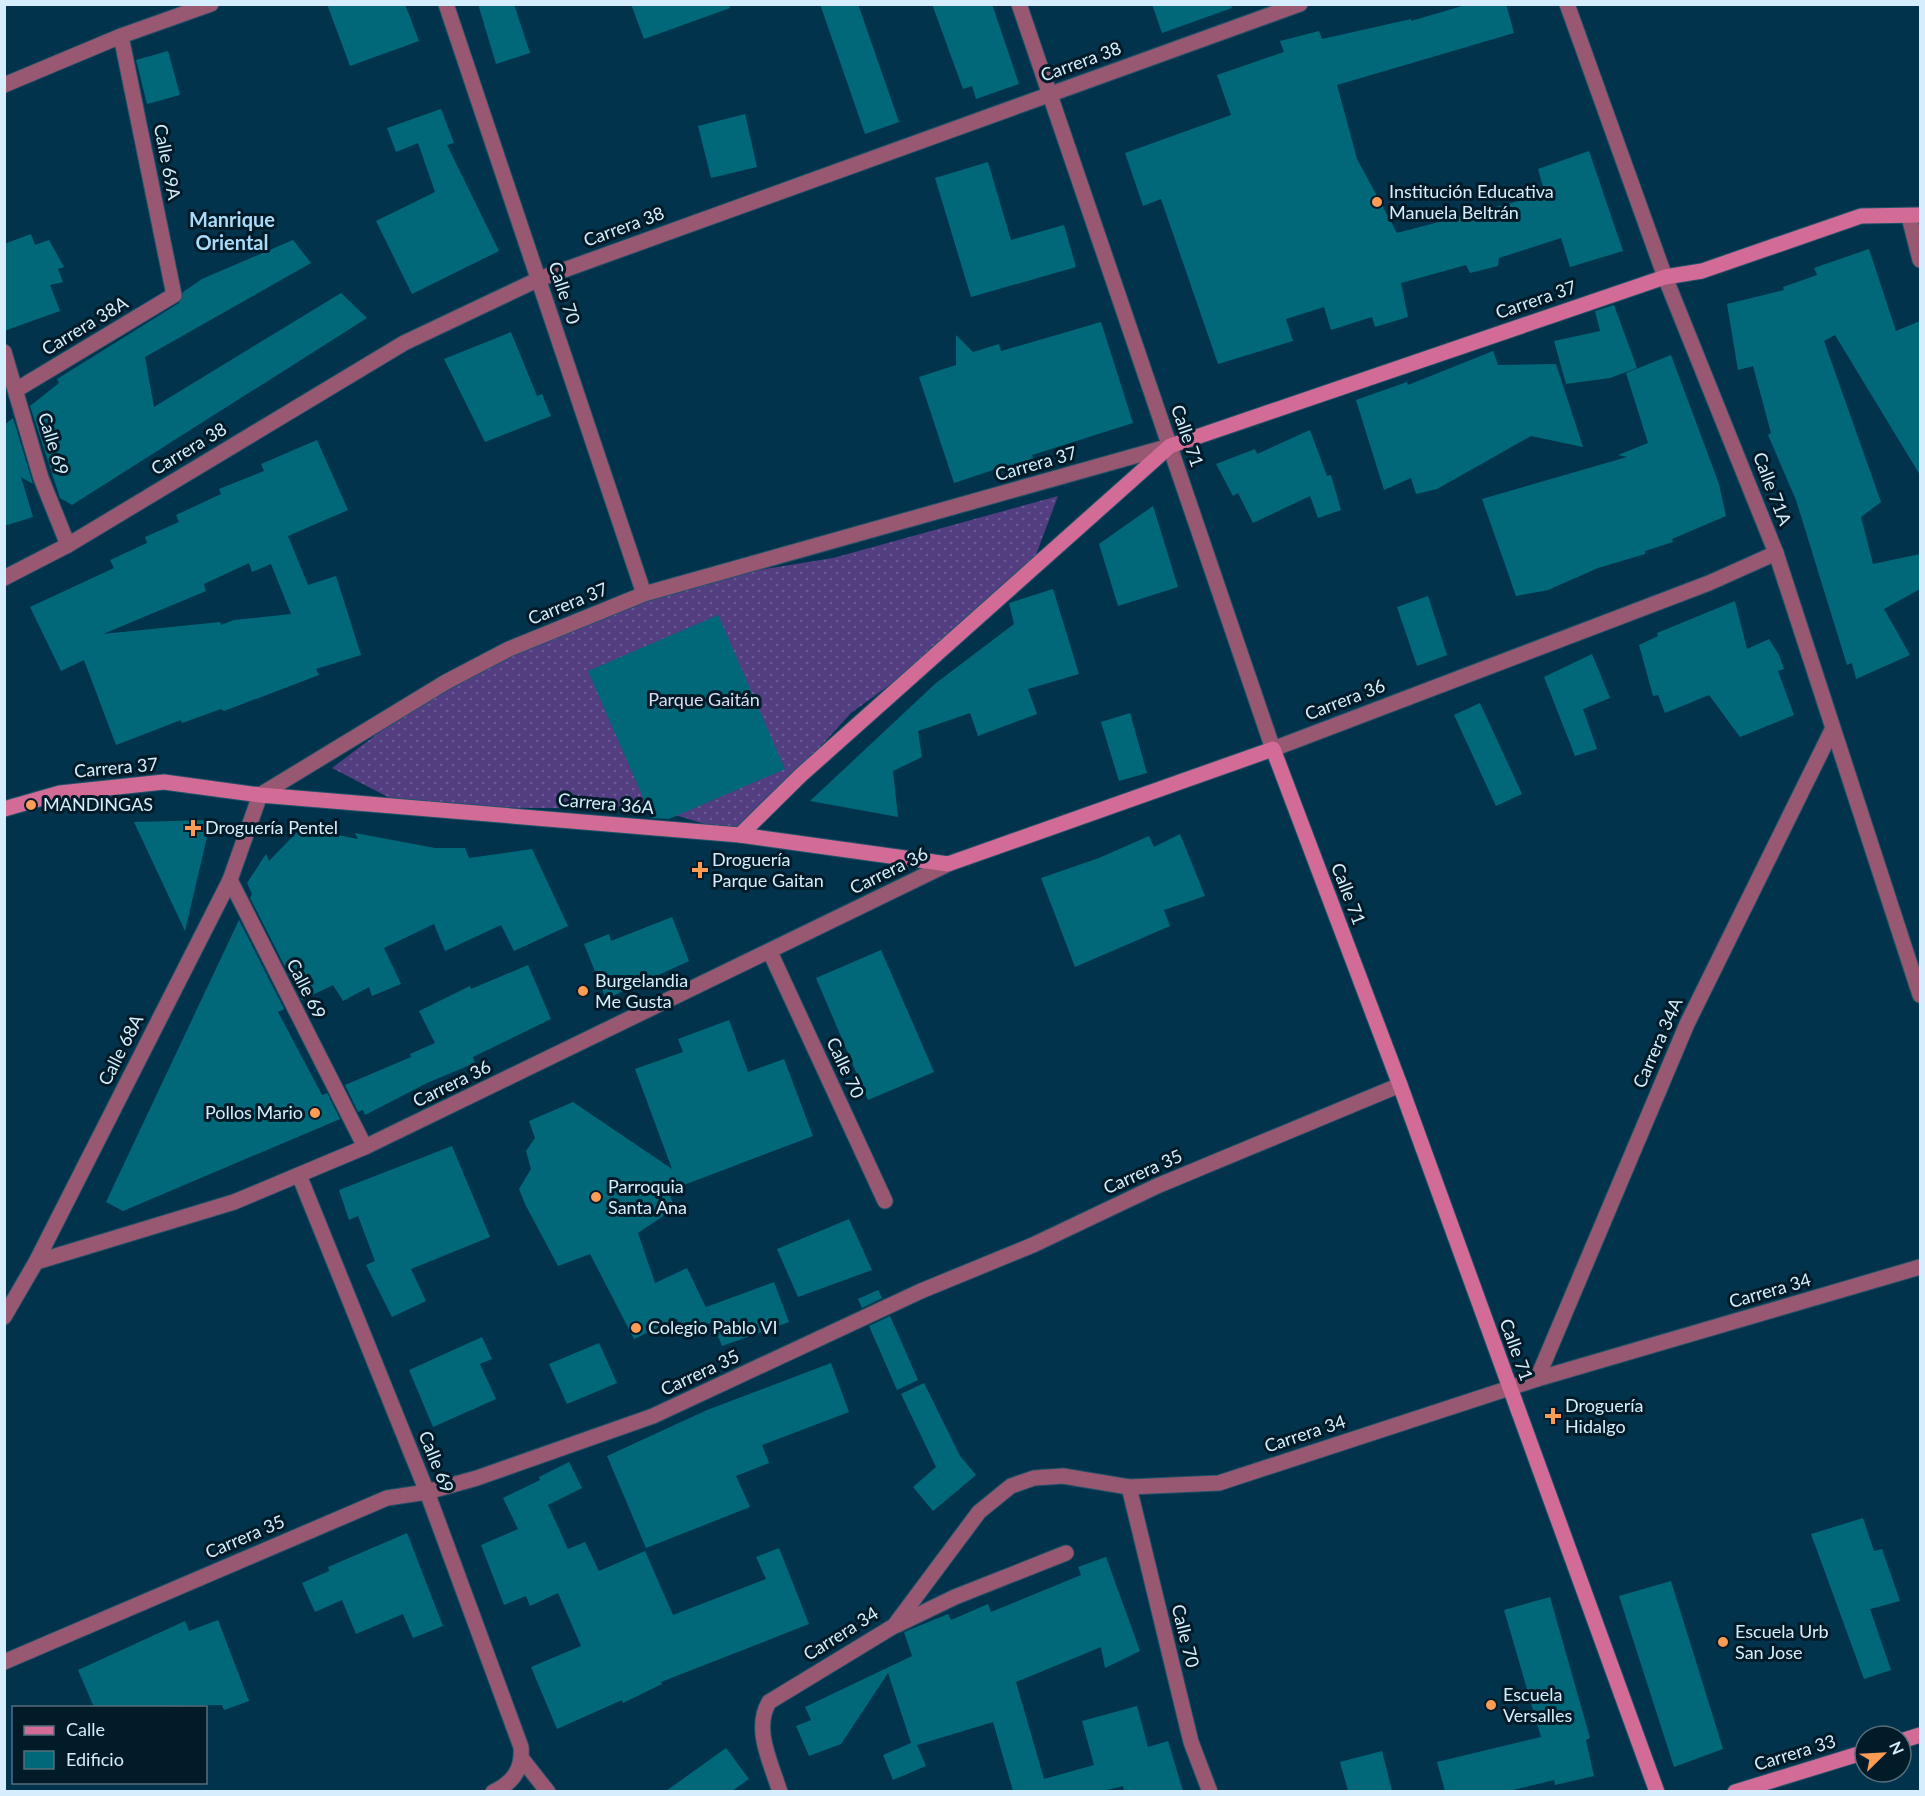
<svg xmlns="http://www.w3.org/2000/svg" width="1925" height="1796" font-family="Lato,sans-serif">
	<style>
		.grass { fill: url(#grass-dots) }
		.building { fill: #01687a; fill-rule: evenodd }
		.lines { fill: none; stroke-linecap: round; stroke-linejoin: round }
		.lane-casing { stroke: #235268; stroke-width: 17 }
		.street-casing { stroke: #235268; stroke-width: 17 }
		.secondary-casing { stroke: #235268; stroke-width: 17 }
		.lane { stroke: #985871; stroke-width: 15 }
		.street { stroke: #985871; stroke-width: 15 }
		.secondary { stroke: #d26c96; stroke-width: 15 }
		.poi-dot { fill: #fd9d55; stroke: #021b28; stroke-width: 2 }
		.labels { text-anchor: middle; stroke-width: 6; stroke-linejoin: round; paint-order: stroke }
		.street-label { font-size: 18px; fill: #d5edfc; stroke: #021b28 }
		.poi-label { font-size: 18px; fill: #d5edfc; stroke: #021b28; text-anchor: start }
		.park-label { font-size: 18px; fill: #dfdaf3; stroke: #021b28 }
		.neighbourhood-label { font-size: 20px; font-weight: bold; fill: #a9daf8; stroke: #021b28 }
	</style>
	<defs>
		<pattern id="grass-dots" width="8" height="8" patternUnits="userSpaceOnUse" patternTransform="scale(1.5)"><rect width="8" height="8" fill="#523e80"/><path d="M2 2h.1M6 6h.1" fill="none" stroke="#6a5a93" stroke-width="1.8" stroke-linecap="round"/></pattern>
	</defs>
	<rect width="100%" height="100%" fill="#01344c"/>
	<polygon class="grass" points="1058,496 1030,571 957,636 851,713 740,835 656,809 407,807 332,768 446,682 686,582 833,558"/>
	<g class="building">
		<polygon points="327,4 405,4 419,41 350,66"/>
		<polygon points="478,4 514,4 530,53 496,64"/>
		<polygon points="631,4 729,4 730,8 644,39"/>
		<polygon points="820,4 858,4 899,122 865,134"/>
		<polygon points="932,4 992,4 1019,84 976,99 972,86 963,89"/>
		<polygon points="1152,4 1231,4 1232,8 1162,33"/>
		<polygon points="1469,4 1506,4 1514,33 1337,85 1357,159 1397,233 1545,194 1538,169 1589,151 1623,251 1570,267 1561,238 1499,258 1498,266 1470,273 1466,265 1401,283 1408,317 1375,327 1372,317 1331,330 1324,307 1286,319 1293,341 1218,364 1161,199 1143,206 1125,153 1231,115 1217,75 1284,52 1280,41 1319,31 1322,39 1411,19 1411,21"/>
		<polygon points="168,51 180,95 147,104 136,60"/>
		<polygon points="441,109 454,143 447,145 499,251 412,294 376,221 435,192 418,143 396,152 387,128"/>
		<polygon points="745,114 757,167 711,178 698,126"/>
		<polygon points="988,162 1011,240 1064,225 1076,267 971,297 935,178"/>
		<polygon points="31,234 35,245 49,240 64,267 58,269 63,282 50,285 60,311 4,331 4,244"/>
		<polygon points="293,240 311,263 145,357 154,407 341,293 367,318 72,505 60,498 30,406 59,383 57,379 179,303 183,292 202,279"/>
		<polygon points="1869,249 1896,331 1920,321 1920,475 1835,335 1824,341 1881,502 1861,517 1873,564 1920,554 1920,589 1884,609 1910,655 1856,679 1852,663 1847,665 1796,500 1768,435 1771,433 1753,366 1738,370 1727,304 1784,290 1783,287 1817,275 1814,268"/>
		<polygon points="1614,305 1637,368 1610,378 1566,384 1554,341 1600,331 1595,311"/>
		<polygon points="1101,322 1133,423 1032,455 1034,462 1000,472 999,468 954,483 919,377 956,365 956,335 973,352 999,344 1001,351"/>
		<polygon points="511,332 537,396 542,394 551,416 485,442 444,359"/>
		<polygon points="1493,351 1498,365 1556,364 1583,447 1531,436 1437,489 1416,494 1411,478 1384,490 1356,400 1407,382 1408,385"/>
		<polygon points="1671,355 1719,484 1726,516 1672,539 1673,542 1645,551 1645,554 1598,568 1548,590 1516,596 1482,499 1627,457 1618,455 1648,443 1626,373"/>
		<polygon points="13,418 33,484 21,477 33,517 4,526 4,425"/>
		<polygon points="1310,430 1327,476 1331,475 1341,510 1318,518 1310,496 1253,523 1238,493 1233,496 1216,464 1255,449 1257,454"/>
		<path d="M317,440l31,70 -60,26 20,49 28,-9 25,79 -45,14 3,6 -95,36 -3,-2 -39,14 -1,-3 -65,25 -32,-85 -23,11 -31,-64 84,-39 -4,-8 37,-17 -2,-6 34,-15 -3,-7 45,-21 -2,-5 45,-18 -3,-7zM249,563l3,9 19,-8 20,50 -57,6 -13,5 -1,-3 -117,12 103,-43 -2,-7z"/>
		<polygon points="1153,506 1178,587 1118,606 1099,544"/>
		<polygon points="1053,589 1079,674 1028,689 1037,714 978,736 970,713 918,731 922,757 893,771 898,817 810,801 936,683 1014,624 1009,603"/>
		<polygon points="1428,596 1447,655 1417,666 1397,607"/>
		<polygon points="1735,601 1747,649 1769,639 1779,655 1784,669 1778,671 1794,715 1740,737 1709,695 1665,713 1658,695 1653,696 1639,645 1658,636 1657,633"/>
		<polygon points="718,615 785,769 669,819 652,818 588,671"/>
		<polygon points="1592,654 1610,698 1583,709 1597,749 1575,756 1544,677"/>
		<polygon points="1480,703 1522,794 1496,806 1454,715"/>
		<polygon points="1130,713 1147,773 1119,781 1101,722"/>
		<polygon points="211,820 185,931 134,822"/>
		<polygon points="301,828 358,839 355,833 435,848 465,848 469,858 532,849 568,926 514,951 501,925 445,951 434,924 384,948 401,984 372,996 369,987 343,1001 333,985 302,1000 250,898 252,894 247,883 266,854 269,861"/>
		<polygon points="1180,834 1205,896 1164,910 1170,926 1075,967 1041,878 1099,858 1149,836 1154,847"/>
		<polygon points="672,917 689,961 606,999 584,944 609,934 611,941"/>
		<polygon points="239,920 284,1009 278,1012 322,1095 327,1093 340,1119 123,1211 106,1202"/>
		<polygon points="881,950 934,1072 868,1100 816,978"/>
		<polygon points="528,965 551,1019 473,1057 475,1063 427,1083 365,1115 363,1110 358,1112 345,1085 411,1057 410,1054 435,1043 419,1011 470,986 471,989"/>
		<polygon points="729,1020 748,1072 784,1059 813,1136 668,1191 675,1208 638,1233 655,1283 687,1268 710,1316 706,1307 774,1282 789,1322 722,1346 712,1322 684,1335 677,1319 634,1339 590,1254 558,1266 525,1204 519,1189 531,1169 526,1151 535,1138 529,1121 573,1102 672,1169 635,1069 683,1052 678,1039"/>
		<polygon points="452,1146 490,1237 411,1269 426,1301 392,1317 366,1265 375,1261 358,1216 349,1220 339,1190"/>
		<polygon points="849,1219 872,1270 798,1297 777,1249"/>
		<polygon points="878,1290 882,1298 862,1308 858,1299"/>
		<polygon points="890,1316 918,1380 897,1390 869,1326"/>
		<polygon points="482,1337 492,1359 480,1364 496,1399 433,1427 409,1370"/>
		<polygon points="599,1343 617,1383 567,1404 549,1364"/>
		<polygon points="831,1363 849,1412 762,1445 769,1463 736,1476 750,1507 646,1548 607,1456 707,1410"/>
		<polygon points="924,1383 960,1456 976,1475 933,1511 913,1487 936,1467 901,1394"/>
		<polygon points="569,1462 582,1488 548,1505 568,1549 585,1542 599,1571 645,1551 673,1615 766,1579 756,1557 779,1548 809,1624 661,1682 662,1684 623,1703 622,1700 557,1729 531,1667 581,1646 558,1593 530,1606 526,1596 504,1605 481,1545 518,1529 503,1498 540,1480 539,1477"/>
		<polygon points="1863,1518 1874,1551 1882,1549 1900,1601 1870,1609 1891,1670 1864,1679 1811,1534"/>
		<polygon points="407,1533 443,1626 413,1638 403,1614 356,1634 342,1600 315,1612 302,1583 329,1571 328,1567"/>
		<polygon points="1106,1557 1140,1651 1105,1668 1101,1647 1016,1682 1044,1779 1094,1765 1082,1721 1137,1706 1148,1747 1168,1741 1183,1791 1124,1791 1123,1786 1103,1791 1013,1791 993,1722 917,1745 926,1766 893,1780 883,1755 911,1743 888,1673 841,1744 809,1756 796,1726 811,1720 805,1707 912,1656 904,1632 948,1614 951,1620 988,1604 991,1612 1081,1575 1078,1567"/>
		<polygon points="1671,1581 1723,1749 1674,1767 1619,1596"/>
		<polygon points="1550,1597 1590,1738 1586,1740 1594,1776 1555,1785 1554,1780 1509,1791 1445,1791 1437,1762 1541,1737 1504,1610"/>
		<polygon points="218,1620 249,1701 224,1710 222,1705 94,1707 78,1670 185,1621 189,1631"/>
		<polygon points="726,1748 749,1779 732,1791 666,1791"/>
		<polygon points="1382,1751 1392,1791 1348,1791 1340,1762"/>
	</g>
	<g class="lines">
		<g class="lane-casing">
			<polyline id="lane" points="770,952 885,1201"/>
		</g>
		<g class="street-casing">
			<g id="street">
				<polyline points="446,4 644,594"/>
				<polyline points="1019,4 1273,749 1709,583 1776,553"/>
				<polyline points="1567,4 1665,277 1776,553 1920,995"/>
				<polyline points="4,85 121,36 211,4"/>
				<polyline points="1909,217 1920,260"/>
				<polyline points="4,352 41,478 68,545"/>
				<polyline points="16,390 174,295 121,36"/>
				<polyline points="4,578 68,545 404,343 539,279 1300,4"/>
				<polyline points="230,880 365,1147"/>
				<path d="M299,1175l128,317 94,255c2,22 -8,36 -28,45"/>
				<polyline points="36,1262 234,1202 365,1147 948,864"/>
				<polyline points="4,1317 36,1262 230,880 260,795 446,682 509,649 644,594 1170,446"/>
				<polyline points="1537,1379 1687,1024 1832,730"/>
				<polyline points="1129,1487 1191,1742 1210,1792"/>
				<polyline points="897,1625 955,1597 1066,1553"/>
				<polyline points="4,1662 387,1498 427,1492 477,1478 653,1416 921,1291 1033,1245 1157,1186 1400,1085"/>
				<polyline points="522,1759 548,1792"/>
				<path d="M780,1792c-9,-29 -27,-63 -11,-90l125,-76 85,-114 32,-26 23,-8 29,-2 66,11 90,-4 318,-104 383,-112"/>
			</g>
		</g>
		<g class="secondary-casing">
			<g id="secondary">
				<polyline points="4,809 60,793 164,782 260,795 740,835 948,864 1273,749 1400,1085 1657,1792"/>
				<polyline points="740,835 801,775 1170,446 1665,277 1702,271 1861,216 1920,215"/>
				<polyline points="1901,1741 1920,1735"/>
				<polyline points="1735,1792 1865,1752"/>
			</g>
		</g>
		<use href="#lane" class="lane"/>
		<use href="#street" class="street"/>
		<use href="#secondary" class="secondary"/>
	</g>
	<g class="poi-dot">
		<circle cx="1377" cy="202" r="6"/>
		<circle cx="31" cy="805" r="6"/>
		<path d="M190 819h6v6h6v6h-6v6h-6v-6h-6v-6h6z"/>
		<path d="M697 861h6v6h6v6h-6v6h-6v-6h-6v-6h6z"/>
		<circle cx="583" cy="991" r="6"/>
		<circle cx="315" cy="1113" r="6"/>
		<circle cx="596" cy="1197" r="6"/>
		<circle cx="636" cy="1328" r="6"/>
		<path d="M1550 1407h6v6h6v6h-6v6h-6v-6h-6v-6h6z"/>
		<circle cx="1723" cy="1642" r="6"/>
		<circle cx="1491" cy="1705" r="6"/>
	</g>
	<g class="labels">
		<g class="street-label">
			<text transform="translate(1081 62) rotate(-20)" y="6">Carrera 38</text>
			<text transform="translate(167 162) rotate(79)" y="6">Calle 69A</text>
			<text transform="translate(624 227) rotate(-20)" y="6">Carrera 38</text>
			<text transform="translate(564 293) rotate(72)" y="6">Calle 70</text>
			<text transform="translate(1536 300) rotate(-19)" y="6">Carrera 37</text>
			<text transform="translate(85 326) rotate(-31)" y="6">Carrera 38A</text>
			<text transform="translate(1187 436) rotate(71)" y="6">Calle 71</text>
			<text transform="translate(53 444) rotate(73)" y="6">Calle 69</text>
			<text transform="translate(189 449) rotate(-31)" y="6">Carrera 38</text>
			<text transform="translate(1036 464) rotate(-16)" y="6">Carrera 37</text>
			<text transform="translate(1772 489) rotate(69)" y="6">Calle 71A</text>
			<text transform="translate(568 604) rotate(-22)" y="6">Carrera 37</text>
			<text transform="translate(1345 700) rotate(-21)" y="6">Carrera 36</text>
			<text transform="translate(116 768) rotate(-5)" y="6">Carrera 37</text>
			<text transform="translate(606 804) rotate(5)" y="6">Carrera 36A</text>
			<text transform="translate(889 871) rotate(-26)" y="6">Carrera 36</text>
			<text transform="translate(1348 894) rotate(69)" y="6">Calle 71</text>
			<text transform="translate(306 989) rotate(63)" y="6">Calle 69</text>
			<text transform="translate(1658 1043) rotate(-66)" y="6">Carrera 34A</text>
			<text transform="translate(121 1050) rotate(-63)" y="6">Calle 68A</text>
			<text transform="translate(845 1068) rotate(65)" y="6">Calle 70</text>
			<text transform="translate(452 1084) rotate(-26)" y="6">Carrera 36</text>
			<text transform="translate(1143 1172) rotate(-24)" y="6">Carrera 35</text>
			<text transform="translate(1770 1291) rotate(-16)" y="6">Carrera 34</text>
			<text transform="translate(1516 1350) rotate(70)" y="6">Calle 71</text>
			<text transform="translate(700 1373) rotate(-25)" y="6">Carrera 35</text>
			<text transform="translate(1305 1434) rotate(-18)" y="6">Carrera 34</text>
			<text transform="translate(436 1462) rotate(68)" y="6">Calle 69</text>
			<text transform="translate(245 1537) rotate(-23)" y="6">Carrera 35</text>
			<text transform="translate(841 1634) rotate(-32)" y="6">Carrera 34</text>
			<text transform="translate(1185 1636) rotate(76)" y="6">Calle 70</text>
			<text transform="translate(1795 1753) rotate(-17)" y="6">Carrera 33</text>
		</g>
		<g class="poi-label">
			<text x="1389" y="198">Institución Educativa<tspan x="1389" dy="21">Manuela Beltrán</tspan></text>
			<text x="43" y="811">MANDINGAS</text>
			<text x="205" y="834">Droguería Pentel</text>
			<text x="712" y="866">Droguería<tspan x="712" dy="21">Parque Gaitan</tspan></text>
			<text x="595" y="987">Burgelandia<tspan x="595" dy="21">Me Gusta</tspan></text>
			<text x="303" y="1119" text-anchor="end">Pollos Mario</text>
			<text x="608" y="1193">Parroquia<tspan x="608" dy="21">Santa Ana</tspan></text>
			<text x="648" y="1334">Colegio Pablo VI</text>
			<text x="1565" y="1412">Droguería<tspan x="1565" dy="21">Hidalgo</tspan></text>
			<text x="1735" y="1638">Escuela Urb<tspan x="1735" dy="21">San Jose</tspan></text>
			<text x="1503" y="1701">Escuela<tspan x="1503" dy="21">Versalles</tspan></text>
		</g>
		<g class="park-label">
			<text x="704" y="706">Parque Gaitán</text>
		</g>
		<g class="neighbourhood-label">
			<text x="232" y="227">Manrique<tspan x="232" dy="23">Oriental</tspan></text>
		</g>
	</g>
	<rect width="1925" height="1796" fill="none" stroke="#d5edfc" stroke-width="12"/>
	<rect x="12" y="1706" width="195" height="78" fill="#021b28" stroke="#566f7d" stroke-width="1.5"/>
	<rect x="24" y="1726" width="30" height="9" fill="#d26c96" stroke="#566f7d" stroke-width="1.5"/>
	<text x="66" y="1736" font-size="18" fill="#d5edfc">Calle</text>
	<rect x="24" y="1751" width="30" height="18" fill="#01687a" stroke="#566f7d" stroke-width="1.5"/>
	<text x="66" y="1766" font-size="18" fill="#d5edfc">Edificio</text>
	<g transform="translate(1883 1754) rotate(66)"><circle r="28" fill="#021b28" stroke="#566f7d" stroke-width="1.5"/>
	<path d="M0-4.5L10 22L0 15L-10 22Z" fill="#fd9d55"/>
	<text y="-9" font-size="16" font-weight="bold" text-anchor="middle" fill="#d5edfc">N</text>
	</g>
</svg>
